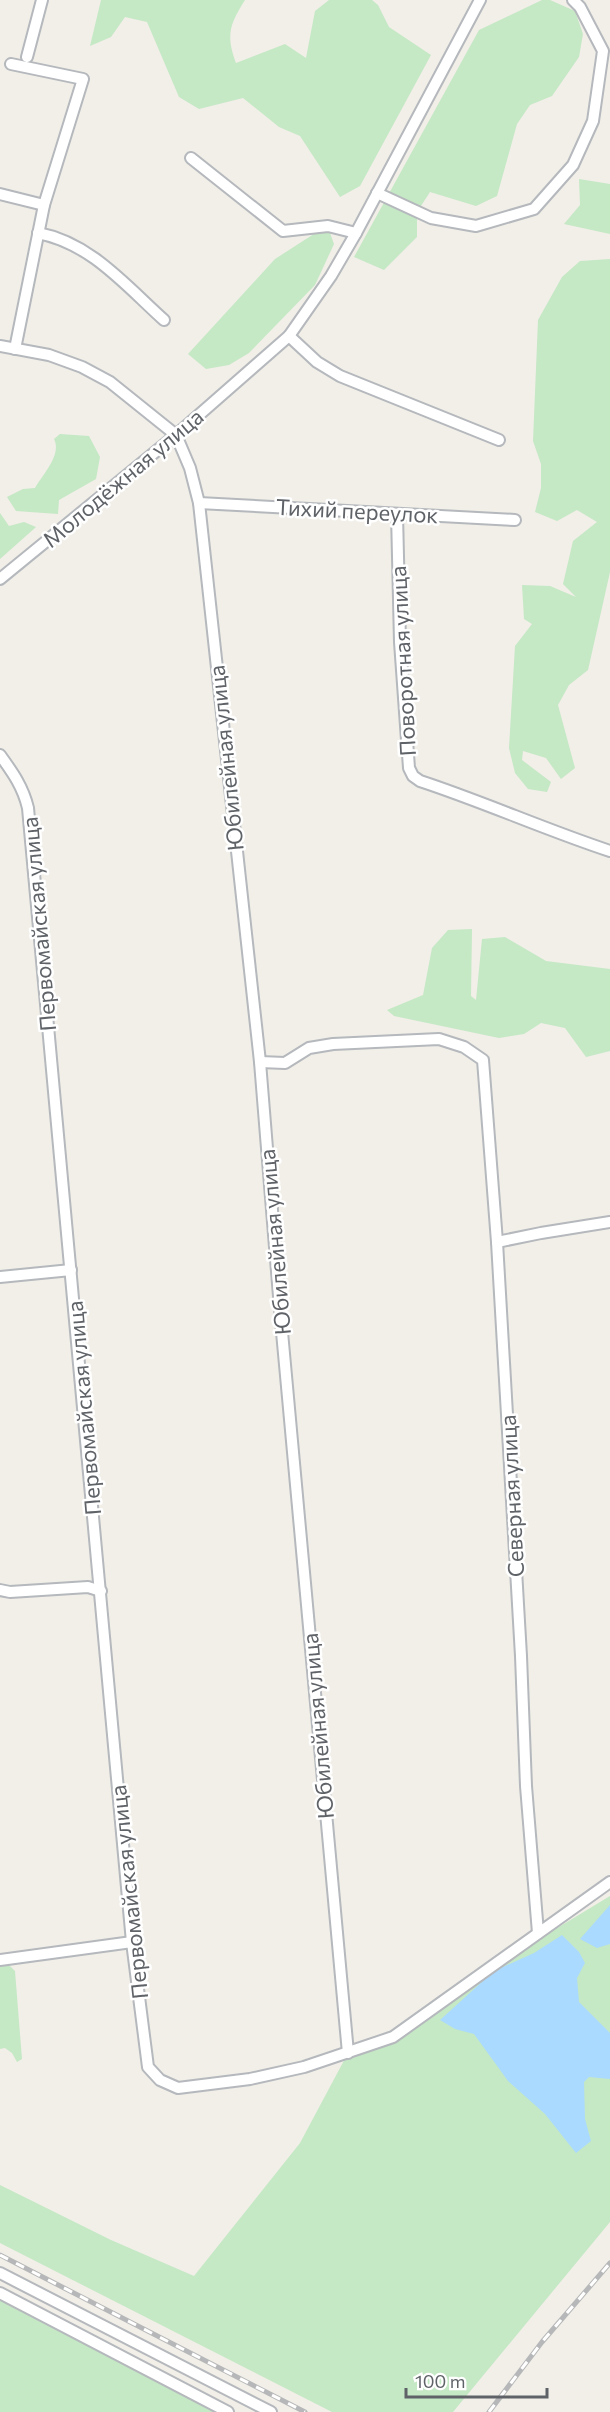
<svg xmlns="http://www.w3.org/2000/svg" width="610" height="2412" font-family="Commissioner,sans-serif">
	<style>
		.green { fill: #c5e8c5 }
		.water { fill: #aadaff }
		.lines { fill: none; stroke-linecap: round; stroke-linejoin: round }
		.minor-casing { stroke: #b5b8bc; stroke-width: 14 }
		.minor { stroke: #fff; stroke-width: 10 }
		.rail-casing { stroke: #b6b7b8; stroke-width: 5 }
		.rail { stroke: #fff; stroke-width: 3; stroke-dasharray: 9; stroke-linecap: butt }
		.labels { text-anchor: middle; stroke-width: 5; stroke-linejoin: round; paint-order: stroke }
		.street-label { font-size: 22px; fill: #5f6368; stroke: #fff }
	</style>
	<rect width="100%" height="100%" fill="#f1efe8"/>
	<g class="green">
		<path d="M101,0h144c-16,25 -19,36 -9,63l49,-19 21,14 9,-47 14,-11h43l6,5 11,22 42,28 -71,131 -20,11 -40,-61 -21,-9 -36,-29 -44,11 -20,-12 -32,-75 -22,-5 -14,20 -21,9z"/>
		<polygon points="542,0 550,0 575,11 583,34 579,57 552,96 530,105 517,124 497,196 476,206 430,192 417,212 417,237 384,270 354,257 479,30"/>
		<polygon points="579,179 610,184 610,234 564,224 580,205"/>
		<polygon points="317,232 330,233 334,244 315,285 249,353 229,365 206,369 188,354 275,259"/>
		<polygon points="610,259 610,572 588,670 569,685 558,705 575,768 561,779 546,758 523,751 522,760 551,782 547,792 528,789 515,773 509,748 515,646 532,624 524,619 522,585 550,586 576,597 563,584 573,541 597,522 577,510 557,521 535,512 541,488 541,464 533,441 538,320 562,277 580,261"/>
		<path d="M60,434l29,2 11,21 -4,22 -37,21 -1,14 -42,-3 -9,-14 16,-8 12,-1c8,-14 27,-33 19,-49z"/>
		<polygon points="0,513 9,526 24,522 36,527 0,559"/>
		<polygon points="472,929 471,996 476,1000 482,939 505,937 546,961 610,969 610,1051 586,1057 565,1028 541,1023 524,1034 499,1038 394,1016 387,1010 423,995 432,948 448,930"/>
		<polygon points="610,1896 610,2222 453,2412 332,2412 0,2243 0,2185 111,2240 194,2276 300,2143 348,2053 393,2037 544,1936"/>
		<polygon points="0,1964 8,1964 15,1971 22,2059 17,2062 12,2053 5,2048 0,2049"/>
		<polygon points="0,2289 179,2380 232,2412 0,2412"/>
	</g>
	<g class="water">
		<polygon points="610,1905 610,1944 597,1948 580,1939"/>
		<polygon points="562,1935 579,1952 585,1963 577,1978 579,2002 610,2033 610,2079 589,2077 584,2082 585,2119 591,2141 576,2153 545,2114 508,2081 474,2034 455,2029 440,2020 494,1971 534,1953"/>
	</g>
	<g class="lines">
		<g class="minor-casing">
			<g id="minor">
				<polyline points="27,57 42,0"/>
				<polyline points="11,64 83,79 44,205 15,349"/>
				<polyline points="191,158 283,231 328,226 356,233"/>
				<polyline points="377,193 431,218 476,226 534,209 573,165 593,121 603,51 580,7 573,0"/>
				<polyline points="0,194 44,205"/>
				<path d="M38,233c53,10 88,53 126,87"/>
				<polyline points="289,336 317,362 340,376 499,440"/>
				<polyline points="0,346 49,355 82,367 110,382 176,435 190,468 199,503 260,1062 281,1321 348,2053"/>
				<polyline points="199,503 515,520"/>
				<path d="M397,514l3,128 9,126 4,8 7,5c64,21 126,49 190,70"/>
				<polyline points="0,579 176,435 289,336 331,276 356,233 480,0"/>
				<path d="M0,755c13,18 23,32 28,53l104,1134 16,125 12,13 18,8 72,-9 54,-12 89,-30 217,-155"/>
				<polyline points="260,1062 285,1063 309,1048 333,1044 439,1039 464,1047 483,1060 497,1242 521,1656 526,1786 538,1933"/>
				<polyline points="497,1242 541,1233 610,1222"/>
				<polyline points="0,1277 71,1270"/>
				<polyline points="0,1590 10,1592 88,1587 101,1591"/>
				<polyline points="0,1960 132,1942"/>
				<polyline points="0,2273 271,2412"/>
				<polyline points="0,2293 228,2412"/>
			</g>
		</g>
		<use href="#minor" class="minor"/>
		<g class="rail-casing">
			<g id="rail">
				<polyline points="0,2255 305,2412"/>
				<polyline points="489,2412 542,2342 610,2263"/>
			</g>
		</g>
		<use href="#rail" class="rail"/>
	</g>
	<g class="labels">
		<g class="street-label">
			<text transform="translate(123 478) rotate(-40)" y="8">Молодёжная улица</text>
			<text transform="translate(357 511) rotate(3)" y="8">Тихий переулок</text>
			<text transform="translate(403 661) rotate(-93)" y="8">Поворотная улица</text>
			<text transform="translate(226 758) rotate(-96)" y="8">Юбилейная улица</text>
			<text transform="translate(39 924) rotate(-95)" y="8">Первомайская улица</text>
			<text transform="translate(275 1242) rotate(-95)" y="8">Юбилейная улица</text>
			<text transform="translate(84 1408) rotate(-95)" y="8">Первомайская улица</text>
			<text transform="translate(512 1496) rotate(-93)" y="8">Северная улица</text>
			<text transform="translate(318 1726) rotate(-95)" y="8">Юбилейная улица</text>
			<text transform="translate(129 1892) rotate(-96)" y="8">Первомайская улица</text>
		</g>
	</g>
	<path d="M406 2388v9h141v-9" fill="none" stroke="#5f6368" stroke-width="3"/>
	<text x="415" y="2388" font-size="18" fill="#5f6368" stroke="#ffffff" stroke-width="4.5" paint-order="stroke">100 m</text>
</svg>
